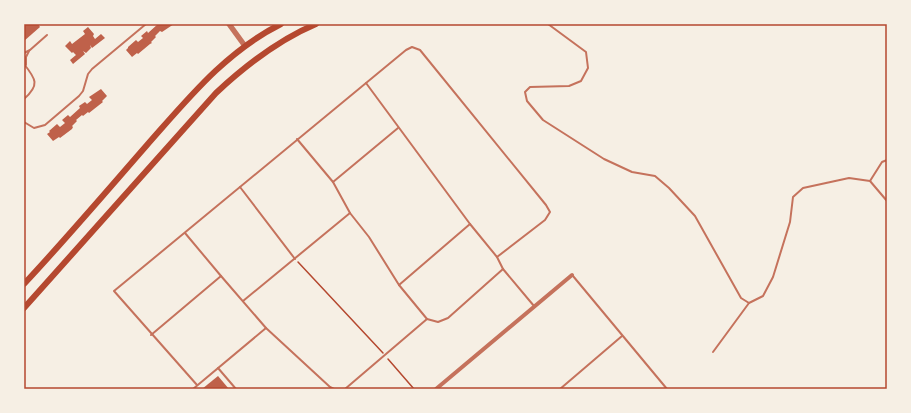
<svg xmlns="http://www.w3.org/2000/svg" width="911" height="413" font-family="Figtree,sans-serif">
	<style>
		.building { fill: #bf614a }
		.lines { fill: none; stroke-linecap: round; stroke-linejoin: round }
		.path { stroke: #b5482f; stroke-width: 1.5 }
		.service { stroke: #c5725c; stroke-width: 2 }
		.minor { stroke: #c5725c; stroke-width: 4 }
		.tertiary { stroke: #c5725c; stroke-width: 5.5 }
		.secondary { stroke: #b5482f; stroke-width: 6 }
		.neatline { fill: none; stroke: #b5482f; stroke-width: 1.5 }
	</style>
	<rect width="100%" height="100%" fill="#f6efe4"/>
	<g class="building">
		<polygon points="24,24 38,24 40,27 24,41"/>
		<polygon points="158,24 174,24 162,32 160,31 155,36 156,37 151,42 152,43 150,44 138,54 137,53 132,57 126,50 128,48 128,47 136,40 138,42 143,38 141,36 147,31 148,33"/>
		<polygon points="88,27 94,34 93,36 95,39 101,34 105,38 92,48 90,45 91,48 86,53 83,51 85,54 73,64 70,60 76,55 73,52 72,53 65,46 70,41 72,44 85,34 83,31"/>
		<polygon points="101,89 107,96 102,101 103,102 89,113 88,112 83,116 82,115 76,120 77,121 72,126 73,127 72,129 60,138 59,137 53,141 47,134 50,132 49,131 57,124 60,127 65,123 62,120 68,115 70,117 80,108 79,106 85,102 87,104 92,100 89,97"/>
		<polygon points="218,376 229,389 202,389"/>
	</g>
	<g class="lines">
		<g class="path">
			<polyline points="298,262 383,353"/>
			<polyline points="388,359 414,389"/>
		</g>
		<g class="service">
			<polyline points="548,24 586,52 588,68 581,81 569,86 530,87 525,92 527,101 543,120 604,159 632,172 655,176 669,188 695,216 741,298 749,303 763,296 773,277 790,222 793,197 803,188 849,178 870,181 887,201"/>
			<polyline points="24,53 30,50 47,35"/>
			<path d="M24,64c12,15 16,21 0,35"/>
			<polyline points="26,65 26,57 29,51"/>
			<polyline points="366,83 470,224 497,257 503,269 534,306"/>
			<polyline points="24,122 34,128 45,125 79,96 83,91 88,74 92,69 146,24"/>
			<polyline points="297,139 333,182 350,213 369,237 399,285 427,319 438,322 448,318 503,269"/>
			<polyline points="870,181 882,162 887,160"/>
			<polyline points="333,182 398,128"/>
			<polyline points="240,187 295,259"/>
			<polyline points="185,233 221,276 266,328 330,387 334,389"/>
			<polyline points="573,276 667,389"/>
			<polyline points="399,285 470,224"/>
			<polyline points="243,301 350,213"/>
			<polyline points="151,335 221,276"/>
			<polyline points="713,352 749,303"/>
			<polyline points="218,368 236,389"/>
			<polyline points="197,385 114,291 406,50 412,47 420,50 546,205 550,212 545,220 497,257"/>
			<polyline points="193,389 266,328"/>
			<polyline points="345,389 427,319"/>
			<polyline points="560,389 622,336"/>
		</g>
		<polyline class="minor" points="436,389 572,275"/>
		<polyline class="tertiary" points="229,24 245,46"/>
		<g class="secondary">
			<path d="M24,284c42,-45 82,-92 123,-139 40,-45 78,-93 134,-121"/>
			<path d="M24,308l192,-215c30,-28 62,-53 100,-69"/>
		</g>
	</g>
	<rect width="911" height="413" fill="none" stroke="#f6efe4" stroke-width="50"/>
	<rect x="25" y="25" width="861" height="363" class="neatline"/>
</svg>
